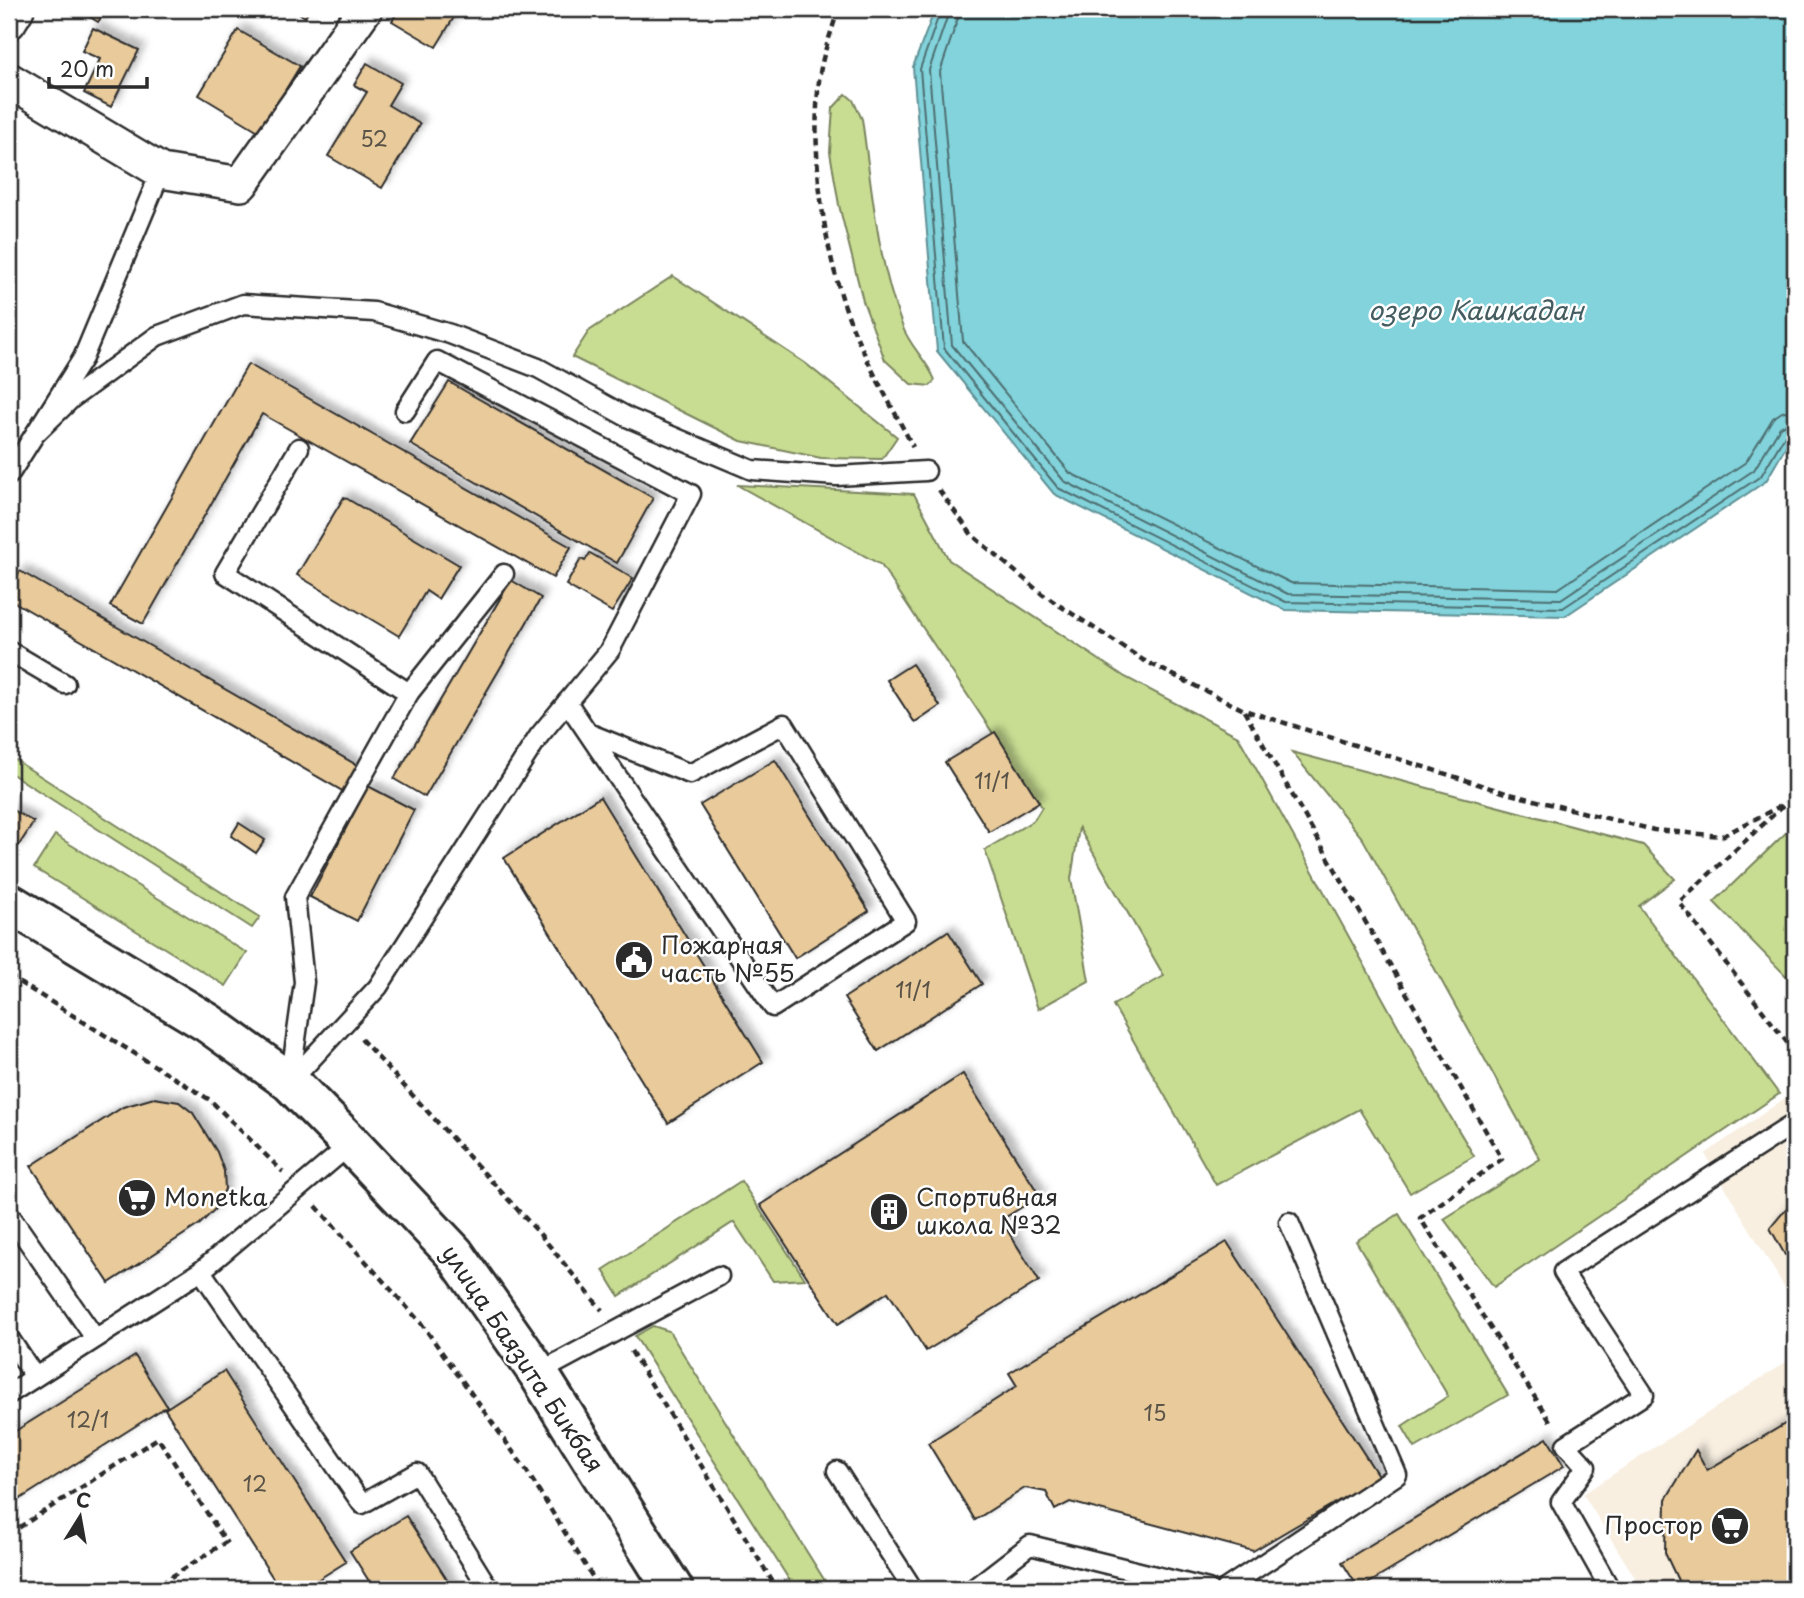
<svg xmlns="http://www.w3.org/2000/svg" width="1804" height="1598" font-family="'Playpen Sans',sans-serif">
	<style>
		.built { fill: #f8efe1 }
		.green { fill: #c8dd92; stroke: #7a845e; stroke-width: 2 }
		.water { fill: #82d3db; stroke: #5f9095; stroke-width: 2 }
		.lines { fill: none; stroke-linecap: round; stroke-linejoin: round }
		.shore { stroke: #4e6e71; stroke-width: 2 }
		.building { fill: #e8ca9b; stroke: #2b2b2b; stroke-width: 2; filter: url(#shadow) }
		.service-casing { stroke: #2b2b2b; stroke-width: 23 }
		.minor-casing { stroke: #2b2b2b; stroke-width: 38 }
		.secondary-casing { stroke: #2b2b2b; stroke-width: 44 }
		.path { stroke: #2b2b2b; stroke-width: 4.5; stroke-dasharray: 7 5; stroke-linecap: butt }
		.service { stroke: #fff; stroke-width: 18 }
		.minor { stroke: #fff; stroke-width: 33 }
		.secondary { stroke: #fff; stroke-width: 38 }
		.labels { text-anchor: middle; stroke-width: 5; stroke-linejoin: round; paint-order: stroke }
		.number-label { font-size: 21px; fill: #5a5347 }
		.poi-label { font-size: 24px; fill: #2b2b2b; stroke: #fff; text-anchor: start }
		.street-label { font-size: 24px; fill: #2b2b2b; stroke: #fff }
		.water-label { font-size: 26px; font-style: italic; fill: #455d60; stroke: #fff }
	</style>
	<defs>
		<filter id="shadow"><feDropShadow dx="6" dy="-6" stdDeviation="3.5" flood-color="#0004"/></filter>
	</defs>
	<rect width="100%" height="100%" fill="#fff"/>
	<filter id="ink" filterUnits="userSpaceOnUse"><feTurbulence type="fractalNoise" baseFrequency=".0143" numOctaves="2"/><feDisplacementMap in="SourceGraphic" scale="14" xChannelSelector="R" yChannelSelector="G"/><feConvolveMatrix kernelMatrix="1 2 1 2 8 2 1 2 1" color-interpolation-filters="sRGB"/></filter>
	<g filter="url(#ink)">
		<g class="built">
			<polygon points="1795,1091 1795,1305 1705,1154"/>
			<polygon points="1795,1356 1795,1589 1642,1589 1583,1494"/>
		</g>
		<g class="green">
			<path d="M846,94l7,6 9,19c10,69 15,141 40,206 7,21 25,35 33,55l-5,6 -19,-2 -26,-24 -22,-59 -24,-96 -9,-53 3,-44z"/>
			<polygon points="673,276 805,363 897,437 882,459 821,458 741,441 572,357 589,331"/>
			<polygon points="737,485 914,494 949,560 1125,677 1238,736 1423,1071 1474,1156 1410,1193 1359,1109 1216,1185 1113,1005 1164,976 1079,828 1071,879 1089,981 1038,1009 985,850 1034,820 1042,807 881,565"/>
			<polygon points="1292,752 1643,845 1675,879 1639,906 1779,1094 1494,1287 1444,1219 1540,1159 1363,839"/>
			<polygon points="9,756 260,917 252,928 9,772"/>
			<polygon points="1795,824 1795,985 1714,902"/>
			<polygon points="55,835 247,953 226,986 34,868"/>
			<polygon points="741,1181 805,1279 773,1281 734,1222 619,1296 603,1270"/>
			<polygon points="1399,1214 1508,1395 1415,1448 1402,1426 1448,1396 1356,1241"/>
			<polygon points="653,1326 669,1331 830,1589 795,1589 635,1336"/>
		</g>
		<polygon class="water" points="935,9 1795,9 1795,431 1766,481 1565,616 1285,610 1054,494 937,351 913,67"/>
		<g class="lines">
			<g class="shore">
				<polyline points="941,9 920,69 944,348 1058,488 1286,602 1563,608 1761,476 1787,432 1795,429"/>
				<polyline points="950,9 929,70 952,345 1064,481 1288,594 1561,599 1754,470 1780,427 1795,420"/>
				<polyline points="961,9 940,72 963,341 1070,473 1291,583 1558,589 1746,462 1773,418 1782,412 1795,410"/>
			</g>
		</g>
		<g class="building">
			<polygon points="77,9 107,9 98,22"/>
			<polygon points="293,9 310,9 305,17"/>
			<polygon points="399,9 459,9 436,47 392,21"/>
			<polygon points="93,28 139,50 111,107 84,93 100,59 82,51"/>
			<polygon points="238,30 300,66 260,132 199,95"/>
			<polygon points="367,63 401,83 388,105 420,124 382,188 328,156 367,92 354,85"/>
			<polygon points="248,364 571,547 553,578 262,414 143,624 110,606"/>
			<polygon points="449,382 653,498 617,563 410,444"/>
			<polygon points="344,497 459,565 438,599 426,591 399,636 297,575"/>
			<polygon points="590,553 633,578 612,612 566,585 581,559 585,561"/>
			<polygon points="20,571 360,767 346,793 9,599 9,589"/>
			<polygon points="511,580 541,598 425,797 394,779"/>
			<polygon points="912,664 940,706 915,723 887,680"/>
			<polygon points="995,732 1039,802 989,832 945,762"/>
			<polygon points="775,760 869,911 795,958 700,805"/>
			<polygon points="368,786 414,810 357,921 310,897"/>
			<polygon points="600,797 763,1062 668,1123 504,858"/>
			<polygon points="9,808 34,822 15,851 9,848"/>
			<polygon points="239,823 265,840 256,853 231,836"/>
			<polygon points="948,931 982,984 878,1051 844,998"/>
			<polygon points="963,1074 1040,1196 1001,1220 1039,1281 926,1351 888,1292 838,1324 760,1205"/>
			<polygon points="154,1098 179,1102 193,1113 217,1152 224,1171 225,1189 217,1207 200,1224 109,1283 31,1166 123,1107"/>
			<polygon points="1795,1198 1795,1254 1785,1255 1770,1228"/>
			<polygon points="1227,1242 1379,1477 1253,1551 1070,1502 1055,1510 1046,1492 1025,1488 975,1520 928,1443 1017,1386 1009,1373"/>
			<polygon points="135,1356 167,1406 9,1506 9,1435"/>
			<polygon points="224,1371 346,1562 303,1589 280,1589 165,1409"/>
			<polygon points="1795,1418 1795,1575 1772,1589 1682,1589 1665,1553 1666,1499 1696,1450 1707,1470"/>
			<polygon points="1547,1438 1564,1466 1359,1589 1342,1562"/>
			<polygon points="406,1516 453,1589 374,1589 350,1551"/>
		</g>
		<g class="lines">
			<g class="service-casing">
				<g id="service">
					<polyline points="36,433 71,399 157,336 243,304 374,312 450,334 538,368 629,418 752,470 837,476 926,471"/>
					<polyline points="299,448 225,573 409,693"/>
					<polyline points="9,475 83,358 161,171"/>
					<polyline points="9,651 65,684"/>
					<polyline points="567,702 773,1007 906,921 784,724 690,774 588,733"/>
					<polyline points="290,1082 378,987 539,736 610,650 691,494 437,361 405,411"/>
					<polyline points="290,1082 304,982 295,897 409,693 504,574"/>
					<polyline points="351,1144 201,1271 362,1504 417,1473 489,1589"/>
					<polyline points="9,1214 95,1338"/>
					<polyline points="9,1338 35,1377"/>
					<polyline points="538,1373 719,1276"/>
					<polyline points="9,1394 201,1271"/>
					<polyline points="837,1471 913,1589"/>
					<polyline points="973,1589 1030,1545 1208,1589"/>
					<polyline points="1225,1589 1397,1475 1289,1222"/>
					<polyline points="1610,1589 1561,1502 1586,1467 1566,1445 1644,1395 1563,1272 1795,1123"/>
				</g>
			</g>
			<g class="minor-casing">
				<g id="minor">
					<polyline points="9,22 17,9"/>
					<polyline points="9,80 161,171 241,184 365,9"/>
				</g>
			</g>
			<g class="secondary-casing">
				<polyline id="secondary" points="9,903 208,1023 290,1082 351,1144 454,1253 538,1373 673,1589"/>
			</g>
			<g class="path">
				<path d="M838,9c-6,23 -17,48 -19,72 -9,80 6,187 40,261 16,36 36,70 54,105"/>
				<polyline points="939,490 972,535 1042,594 1143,660 1244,710 1506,793 1654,830 1722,836 1788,802 1795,794"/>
				<polyline points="1244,711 1502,1159 1420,1218 1552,1424"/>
				<polyline points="1783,806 1679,902 1795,1053"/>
				<polyline points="9,976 210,1100 283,1172"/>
				<polyline points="361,1039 539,1233 602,1310"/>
				<polyline points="316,1206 421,1323 526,1470 600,1589"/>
				<polyline points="631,1351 777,1589"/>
				<polyline points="9,1534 158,1438 226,1542 152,1589"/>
			</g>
			<use href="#service" class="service"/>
			<use href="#minor" class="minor"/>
			<use href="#secondary" class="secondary"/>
		</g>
	</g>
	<defs>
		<g id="civic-disc" transform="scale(2.0125)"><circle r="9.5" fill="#2b2b2b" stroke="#fff"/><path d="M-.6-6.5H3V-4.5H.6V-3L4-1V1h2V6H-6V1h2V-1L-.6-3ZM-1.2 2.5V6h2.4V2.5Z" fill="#fff"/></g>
		<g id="supermarket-disc" transform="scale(2.0125)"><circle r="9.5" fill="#2b2b2b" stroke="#fff"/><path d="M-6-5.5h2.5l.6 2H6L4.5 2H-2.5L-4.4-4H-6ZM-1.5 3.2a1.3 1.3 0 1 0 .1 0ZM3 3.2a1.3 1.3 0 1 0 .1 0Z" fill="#fff"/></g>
		<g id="building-disc" transform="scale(2.0125)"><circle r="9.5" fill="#2b2b2b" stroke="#fff"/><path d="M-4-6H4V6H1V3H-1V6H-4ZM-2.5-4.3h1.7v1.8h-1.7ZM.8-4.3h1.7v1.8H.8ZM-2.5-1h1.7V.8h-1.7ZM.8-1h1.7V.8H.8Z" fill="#fff"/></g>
	</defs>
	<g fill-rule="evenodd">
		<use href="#civic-disc" x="634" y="960"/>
		<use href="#supermarket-disc" x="137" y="1198"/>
		<use href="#building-disc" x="889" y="1212"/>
		<use href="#supermarket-disc" x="1730" y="1526"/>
	</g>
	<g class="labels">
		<g class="number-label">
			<text x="374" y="147">52</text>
			<text x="992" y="789">11/1</text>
			<text x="913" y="998">11/1</text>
			<text x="1155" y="1421">15</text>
			<text x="88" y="1428">12/1</text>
			<text x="255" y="1492">12</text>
		</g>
		<g class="poi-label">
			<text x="661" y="954">Пожарная<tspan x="661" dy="28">часть №55</tspan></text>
			<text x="164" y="1206">Monetka</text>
			<text x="916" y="1206">Спортивная<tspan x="916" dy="28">школа №32</tspan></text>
			<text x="1703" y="1534" text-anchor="end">Простор</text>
		</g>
		<g class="street-label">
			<text transform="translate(522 1359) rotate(56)" y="8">улица Баязита Бикбая</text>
		</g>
		<g class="water-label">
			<text x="1476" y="320">озеро Кашкадан</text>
		</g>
	</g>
	<rect width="1804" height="1598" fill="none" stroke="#fff" stroke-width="35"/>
	<rect x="18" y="18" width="1769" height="1563" fill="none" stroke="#2b2b2b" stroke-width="2.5" filter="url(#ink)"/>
	<g transform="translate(80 1517) rotate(11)" stroke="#ffffff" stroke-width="5" paint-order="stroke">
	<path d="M0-5L12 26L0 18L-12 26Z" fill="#2b2b2b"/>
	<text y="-10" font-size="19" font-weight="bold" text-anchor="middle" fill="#2b2b2b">С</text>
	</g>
	<path d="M49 77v10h98v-10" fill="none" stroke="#2b2b2b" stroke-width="3.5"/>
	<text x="60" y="77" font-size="21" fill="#2b2b2b" stroke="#ffffff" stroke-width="5" paint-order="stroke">20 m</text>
</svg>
